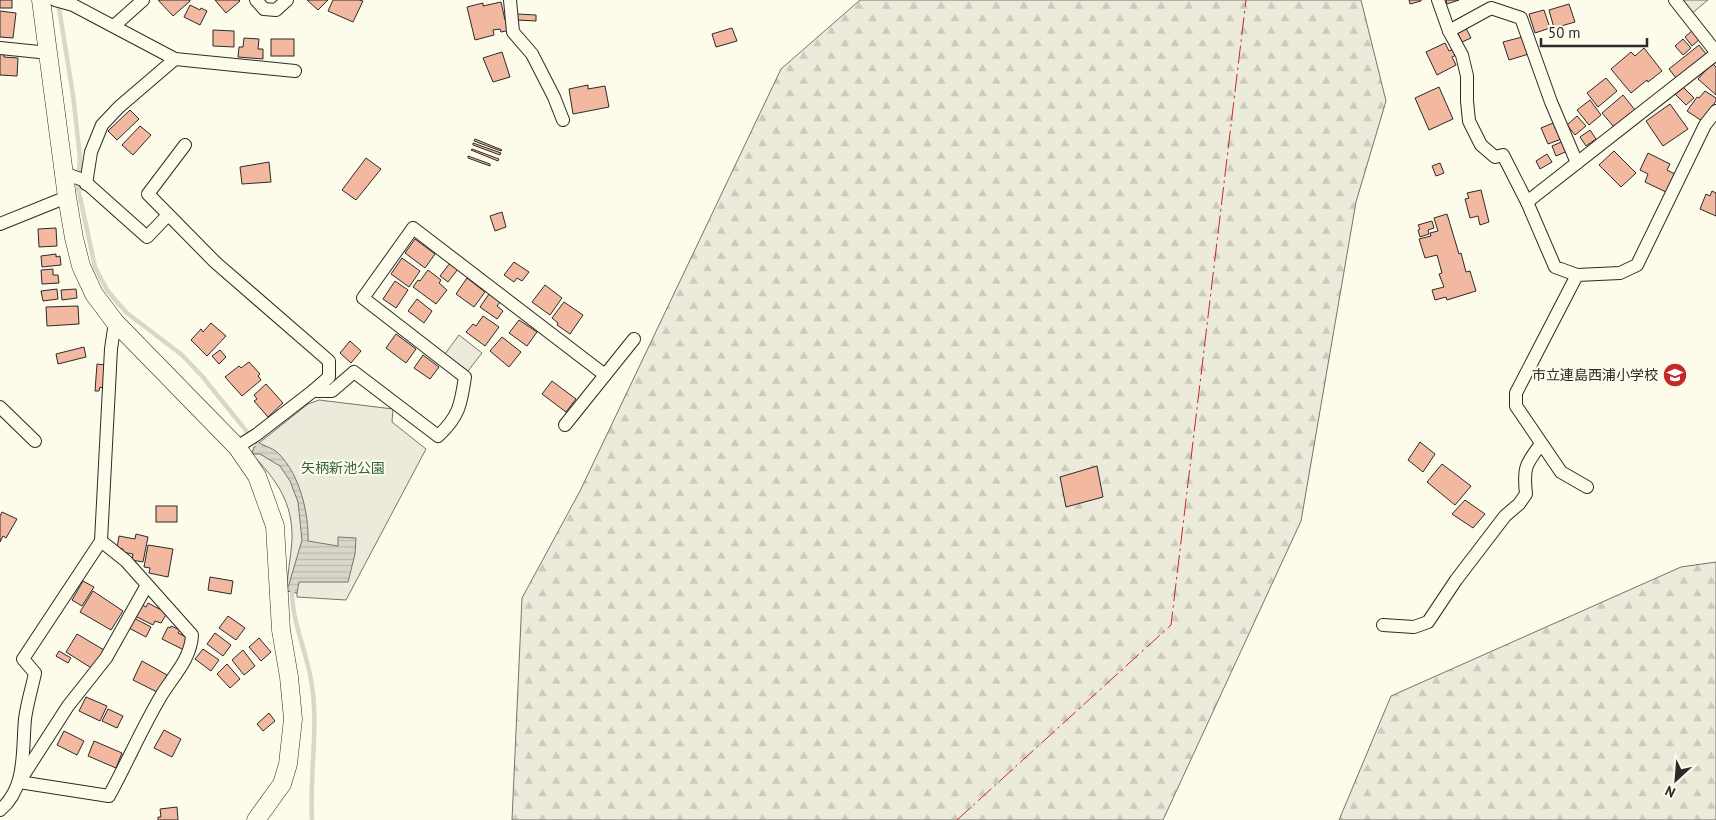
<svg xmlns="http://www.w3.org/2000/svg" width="1716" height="820" font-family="'PT Sans','Noto Sans JP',sans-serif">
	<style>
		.green { fill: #ecebdb; stroke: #74746e }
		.forest { fill: url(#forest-firs); stroke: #74746e }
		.water { fill: url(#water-rules); stroke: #74746e }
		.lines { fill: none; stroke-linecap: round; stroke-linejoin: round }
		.stream { stroke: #d8d7c9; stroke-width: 4.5 }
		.building { fill: #f2b8a0; stroke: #2b2b2b }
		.street-casing { stroke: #2b2b2b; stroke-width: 14 }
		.secondary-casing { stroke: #2b2b2b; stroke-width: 19 }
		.street { stroke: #fdfbea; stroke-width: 12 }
		.secondary { stroke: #fdfbea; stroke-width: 18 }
		.power { stroke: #c62828; stroke-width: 1; stroke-dasharray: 18 4 2.5 4; stroke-linecap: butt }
		.labels { text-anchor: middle; stroke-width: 4; stroke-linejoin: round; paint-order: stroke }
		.poi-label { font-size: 14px; fill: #2b2b2b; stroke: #fdfbea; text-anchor: end }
		.park-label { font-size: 14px; fill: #34623c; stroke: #fdfbea }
	</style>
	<defs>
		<pattern id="forest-firs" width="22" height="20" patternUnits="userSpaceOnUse" patternTransform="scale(1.25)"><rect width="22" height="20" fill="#ecebdb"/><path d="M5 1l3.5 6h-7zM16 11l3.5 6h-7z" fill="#cbcabc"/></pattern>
		<pattern id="water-rules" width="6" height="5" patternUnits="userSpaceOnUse" patternTransform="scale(1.25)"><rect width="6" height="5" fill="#d8d7c9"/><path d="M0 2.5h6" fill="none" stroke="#bab9ad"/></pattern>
	</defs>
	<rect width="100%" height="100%" fill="#fdfbea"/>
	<g class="green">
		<polygon points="1681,0 1708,0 1691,14"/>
		<polygon points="459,335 482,353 468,371 445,354"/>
		<path d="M319,400l74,9 -1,13 34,27 -80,151 -49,-3v-4l-10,-2c0,-17 4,-34 5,-51 1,-38 -15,-59 -40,-86l2,-7 54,-43z"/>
	</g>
	<g class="forest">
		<polygon points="860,0 1361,0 1386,101 1356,202 1301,521 1163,820 512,820 522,598 580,491 781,69"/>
		<polygon points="1716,562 1716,820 1339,820 1391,696 1681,567"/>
	</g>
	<path class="water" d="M259,443c6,3 16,6 20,11 21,21 30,60 29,87l30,5v-9l18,1 -1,16 -7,28h-49l-2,11 -10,-2 15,-51 -4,-38 -8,-21 -10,-15 -20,-12h-8l2,-7z"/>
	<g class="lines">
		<g class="stream">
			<polyline points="58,2 73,95 80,157 78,188 95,267 107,290 117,302 127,313 182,355 202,376 260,448"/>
			<path d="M293,587c-4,20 9,55 14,75 15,52 2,105 5,158"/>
		</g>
	</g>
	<g class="building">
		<rect x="0" y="0" width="12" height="8"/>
		<polygon points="158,0 190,0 190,1 173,16"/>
		<polygon points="215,0 239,0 240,1 226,13"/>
		<polygon points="307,0 328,0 318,10"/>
		<polygon points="333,0 359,0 363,1 353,22 328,11"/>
		<polygon points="1409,0 1421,0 1421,1 1410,4"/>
		<polygon points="1446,0 1459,0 1447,4"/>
		<polygon points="501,2 505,20 508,19 511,30 501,32 500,29 493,30 494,35 475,40 467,7 483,3 483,6"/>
		<polygon points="1569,4 1575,22 1554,28 1549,10"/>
		<polygon points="190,5 200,10 201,8 207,11 200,25 184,17"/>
		<polygon points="1544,10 1550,28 1535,33 1529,14"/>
		<polygon points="0,11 16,13 13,38 0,37"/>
		<polygon points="517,14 536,15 536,21 517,20"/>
		<polygon points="1465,26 1471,38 1462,42 1456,30"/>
		<polygon points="732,28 737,41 716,47 712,34"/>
		<polygon points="1694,29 1701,38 1692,46 1685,37"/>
		<polygon points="213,30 234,31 234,47 213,46"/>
		<polygon points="1526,36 1532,53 1509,60 1503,42"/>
		<polygon points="244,38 259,39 258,49 263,49 263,59 238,57 239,47 243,47"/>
		<rect x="271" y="39" width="23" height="17"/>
		<polygon points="1683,39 1691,48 1683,55 1675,46"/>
		<polygon points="1445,43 1449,51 1454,49 1456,55 1452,57 1456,65 1437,75 1426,52"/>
		<polygon points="1699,45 1706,54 1676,78 1669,69"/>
		<polygon points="1644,48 1662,71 1648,82 1647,80 1631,93 1611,69 1631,52 1635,56"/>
		<polygon points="502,52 510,77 493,82 483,58"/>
		<polygon points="0,54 4,55 4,57 18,58 17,76 0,75"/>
		<polygon points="1712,63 1716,67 1716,95 1698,79"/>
		<polygon points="1606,78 1617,91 1598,107 1587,93"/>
		<polygon points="588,85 588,89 605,86 609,107 573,114 569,89"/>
		<polygon points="1439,87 1453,119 1429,130 1415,98"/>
		<polygon points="1683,87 1694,98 1686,105 1675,94"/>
		<polygon points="1705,91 1716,98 1716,101 1702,121 1687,111 1697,97 1699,98"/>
		<polygon points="1623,95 1635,110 1614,127 1602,113"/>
		<polygon points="1590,100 1601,115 1589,125 1577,110"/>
		<polygon points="1670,104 1688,129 1663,146 1646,121"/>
		<polygon points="130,110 139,119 117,140 108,131"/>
		<polygon points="1577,116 1586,126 1575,135 1567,125"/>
		<polygon points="1553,123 1557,132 1560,130 1564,138 1548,144 1541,128"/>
		<polygon points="140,126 151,135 133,155 122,145"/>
		<polygon points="1590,130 1596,139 1586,146 1580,137"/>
		<polygon points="475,139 502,150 501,151 474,141"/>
		<polygon points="1566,140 1570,150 1556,156 1552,146"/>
		<polygon points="473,143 501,153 500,155 473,145"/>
		<polygon points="472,149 499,159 498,161 471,150"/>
		<polygon points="1614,151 1636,173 1621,187 1599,165"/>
		<polygon points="1648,153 1670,164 1667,170 1675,174 1666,192 1645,182 1648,174 1640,170"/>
		<polygon points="1547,154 1552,162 1540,169 1536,161"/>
		<polygon points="468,156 490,164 490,166 468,158"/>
		<polygon points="366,158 381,169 356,200 342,190"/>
		<polygon points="269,162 271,182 242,184 240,167"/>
		<polygon points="1440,163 1444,173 1436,176 1432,166"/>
		<polygon points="1481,190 1489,222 1480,225 1478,216 1470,218 1465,199 1469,198 1467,193"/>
		<polygon points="1712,191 1716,193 1716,216 1700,209 1706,194 1710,196"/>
		<polygon points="502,212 506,227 495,231 490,216"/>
		<polygon points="1447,214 1459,254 1461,253 1466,272 1470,271 1476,291 1447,300 1446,297 1435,300 1432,290 1444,287 1439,274 1442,273 1437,255 1425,258 1419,239 1431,236 1430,233 1438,231 1434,218"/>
		<polygon points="1432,221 1434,228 1428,230 1429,234 1420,237 1418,230 1420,229 1418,225"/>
		<polygon points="56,228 57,246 39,247 38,229"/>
		<polygon points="415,239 435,254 425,268 405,253"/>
		<polygon points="56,254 56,257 60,256 61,265 42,267 41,256"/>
		<polygon points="402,258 420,271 409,287 391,274"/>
		<polygon points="514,262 529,272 522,281 517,278 514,282 504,275"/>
		<polygon points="450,263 458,269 448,282 440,276"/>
		<polygon points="53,269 53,275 58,275 59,283 42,284 41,270"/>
		<polygon points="428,270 441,280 439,283 447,290 436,304 413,287 418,280 420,281"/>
		<polygon points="467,278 485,292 474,307 456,294"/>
		<polygon points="395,281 408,290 396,308 383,299"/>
		<polygon points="545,285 562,298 550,315 532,302"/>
		<polygon points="57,289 58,299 43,301 41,291"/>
		<polygon points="76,289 77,298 62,300 61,290"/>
		<polygon points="489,294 500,302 497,306 503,311 497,319 480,307"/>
		<polygon points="417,299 432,311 424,323 408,311"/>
		<polygon points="564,302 583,315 570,334 557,325 558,323 552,318"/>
		<polygon points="78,306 79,324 47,326 46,307"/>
		<polygon points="483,316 499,327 485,346 466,332 473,324 476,326"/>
		<polygon points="519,320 537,332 527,346 509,333"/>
		<polygon points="211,323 226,336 207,356 191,340 201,329 203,332"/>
		<polygon points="396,334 416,349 406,363 386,348"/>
		<polygon points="502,337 521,352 509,367 490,351"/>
		<polygon points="350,341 361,351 351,363 340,353"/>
		<polygon points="84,347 86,357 58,364 56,354"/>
		<polygon points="220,350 226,357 219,364 212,356"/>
		<polygon points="423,355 439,367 430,379 414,368"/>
		<polygon points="249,362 260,374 258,376 261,380 242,396 225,377 239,366 241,368"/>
		<polygon points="97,364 105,365 103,388 100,387 99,391 95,391"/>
		<polygon points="552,381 576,399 566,412 542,394"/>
		<polygon points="266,384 283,403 268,417 254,401 257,399 254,395"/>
		<polygon points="1420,442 1435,454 1423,472 1408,460"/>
		<polygon points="1442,464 1471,486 1455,505 1427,482"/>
		<polygon points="1097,466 1103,497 1066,507 1060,477"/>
		<polygon points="1465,500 1485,514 1473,528 1452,514"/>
		<rect x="156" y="506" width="21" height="16"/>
		<polygon points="2,512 17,519 6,538 3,536 0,542 0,516"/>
		<polygon points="136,534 148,537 143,562 132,560 133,554 122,552 123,549 117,548 119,536 135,539"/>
		<polygon points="148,545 173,549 168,577 149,573 150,568 144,567"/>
		<polygon points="210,577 233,581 231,594 208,590"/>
		<polygon points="83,581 94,587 82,606 72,600"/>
		<polygon points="93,591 123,611 111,630 80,612"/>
		<polygon points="139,603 146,607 148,603 167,613 161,623 155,621 153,625 133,615"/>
		<polygon points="228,616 245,628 236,640 219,628"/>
		<polygon points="132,617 151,627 146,637 127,627"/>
		<polygon points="171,626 180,630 178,633 190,639 184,650 162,639 168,627 170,628"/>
		<polygon points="215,633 231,645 223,656 207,644"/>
		<polygon points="77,634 104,650 93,669 66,652"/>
		<polygon points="259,638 271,652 261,661 249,647"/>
		<polygon points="203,649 219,660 211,671 195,659"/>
		<polygon points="243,650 255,666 244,675 232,660"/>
		<polygon points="59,651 71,658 68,663 56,656"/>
		<polygon points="142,661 167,675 159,693 133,680"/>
		<polygon points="227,664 240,679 230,688 217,674"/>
		<polygon points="86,697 107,706 100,721 79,711"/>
		<polygon points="108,709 123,716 117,728 102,721"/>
		<polygon points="269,713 275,721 263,731 257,724"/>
		<polygon points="164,730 181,739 172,757 154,748"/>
		<polygon points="64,731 84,741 77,755 57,745"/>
		<polygon points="94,741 122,753 116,768 88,756"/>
		<polygon points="177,807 178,820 158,820 158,817 161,817 160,809"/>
	</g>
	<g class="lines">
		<g class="street-casing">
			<g id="street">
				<polyline points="55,0 73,5 175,59 295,71"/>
				<polyline points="256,0 264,9 276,10 287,0"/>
				<polyline points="510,0 513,32 532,54 554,97 563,120"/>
				<polyline points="1438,0 1449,31 1462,55 1467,76 1467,101 1469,121 1481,145 1495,157 1503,155 1527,202 1555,267 1577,275"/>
				<polyline points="1675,0 1716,52"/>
				<polyline points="114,26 143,0"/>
				<polyline points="1449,31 1491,8 1521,18 1551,102 1577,163"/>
				<polyline points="0,48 49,53"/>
				<polyline points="185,145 148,194 215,262 329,361 329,377 313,391"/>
				<polyline points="64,173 83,180 147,237 168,215"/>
				<polyline points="86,184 91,152 102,125 119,107 175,59"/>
				<polyline points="1527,202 1716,54"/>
				<polyline points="0,224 67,197"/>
				<polyline points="0,407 35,441"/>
				<polyline points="565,425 634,339"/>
				<path d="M237,447l19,-12 57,-44h19l22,-19 84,64c21,-19 23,-32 27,-59l-102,-79 50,-70 192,147"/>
				<polyline points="1587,487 1561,472 1516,406 1516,393 1577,275 1620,273 1637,265 1705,125 1716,111"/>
				<path d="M101,541l25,20 66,74c-1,24 -19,41 -31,61 -19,32 -34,67 -52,100l-90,-14 49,-76 38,-48 41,-73"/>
				<path d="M1383,625l31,2 14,-5 28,-42 49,-64 14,-12 7,-10c-3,-27 0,-30 15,-50"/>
				<path d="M0,810c27,-22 22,-60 25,-91 2,-16 7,-31 10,-46l-12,-14 78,-118 10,-192 4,-27"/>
			</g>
		</g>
		<g class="secondary-casing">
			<polyline id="secondary" points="41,0 67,197 74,238 81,266 94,294 115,322 237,447 257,476 275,526 281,630 289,677 293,719 288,764 282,784 256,820"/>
		</g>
		<use href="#street" class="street"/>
		<use href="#secondary" class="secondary"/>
		<polyline class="power" points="957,820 1171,625 1246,0"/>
	</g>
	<defs>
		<g id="school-disc" transform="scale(1.25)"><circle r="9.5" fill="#c62828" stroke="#fdfbea"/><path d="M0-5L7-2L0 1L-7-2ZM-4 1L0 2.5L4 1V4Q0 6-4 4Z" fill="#fff"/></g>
	</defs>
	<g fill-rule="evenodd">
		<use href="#school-disc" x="1675" y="375"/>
	</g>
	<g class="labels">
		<g class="poi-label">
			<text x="1658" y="380">市立連島西浦小学校</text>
		</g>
		<g class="park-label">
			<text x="343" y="473">矢柄新池公園</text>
		</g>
	</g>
	<g transform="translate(1676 780) rotate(206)" stroke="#fdfbea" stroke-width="4" paint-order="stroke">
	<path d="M0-4L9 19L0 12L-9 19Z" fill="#2b2b2b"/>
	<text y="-8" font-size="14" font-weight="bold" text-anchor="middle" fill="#2b2b2b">N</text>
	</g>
	<path d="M1541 38v8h106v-8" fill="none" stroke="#2b2b2b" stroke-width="2.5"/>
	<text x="1548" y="38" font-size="15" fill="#2b2b2b" stroke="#fdfbea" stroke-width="4" paint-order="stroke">50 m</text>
</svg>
